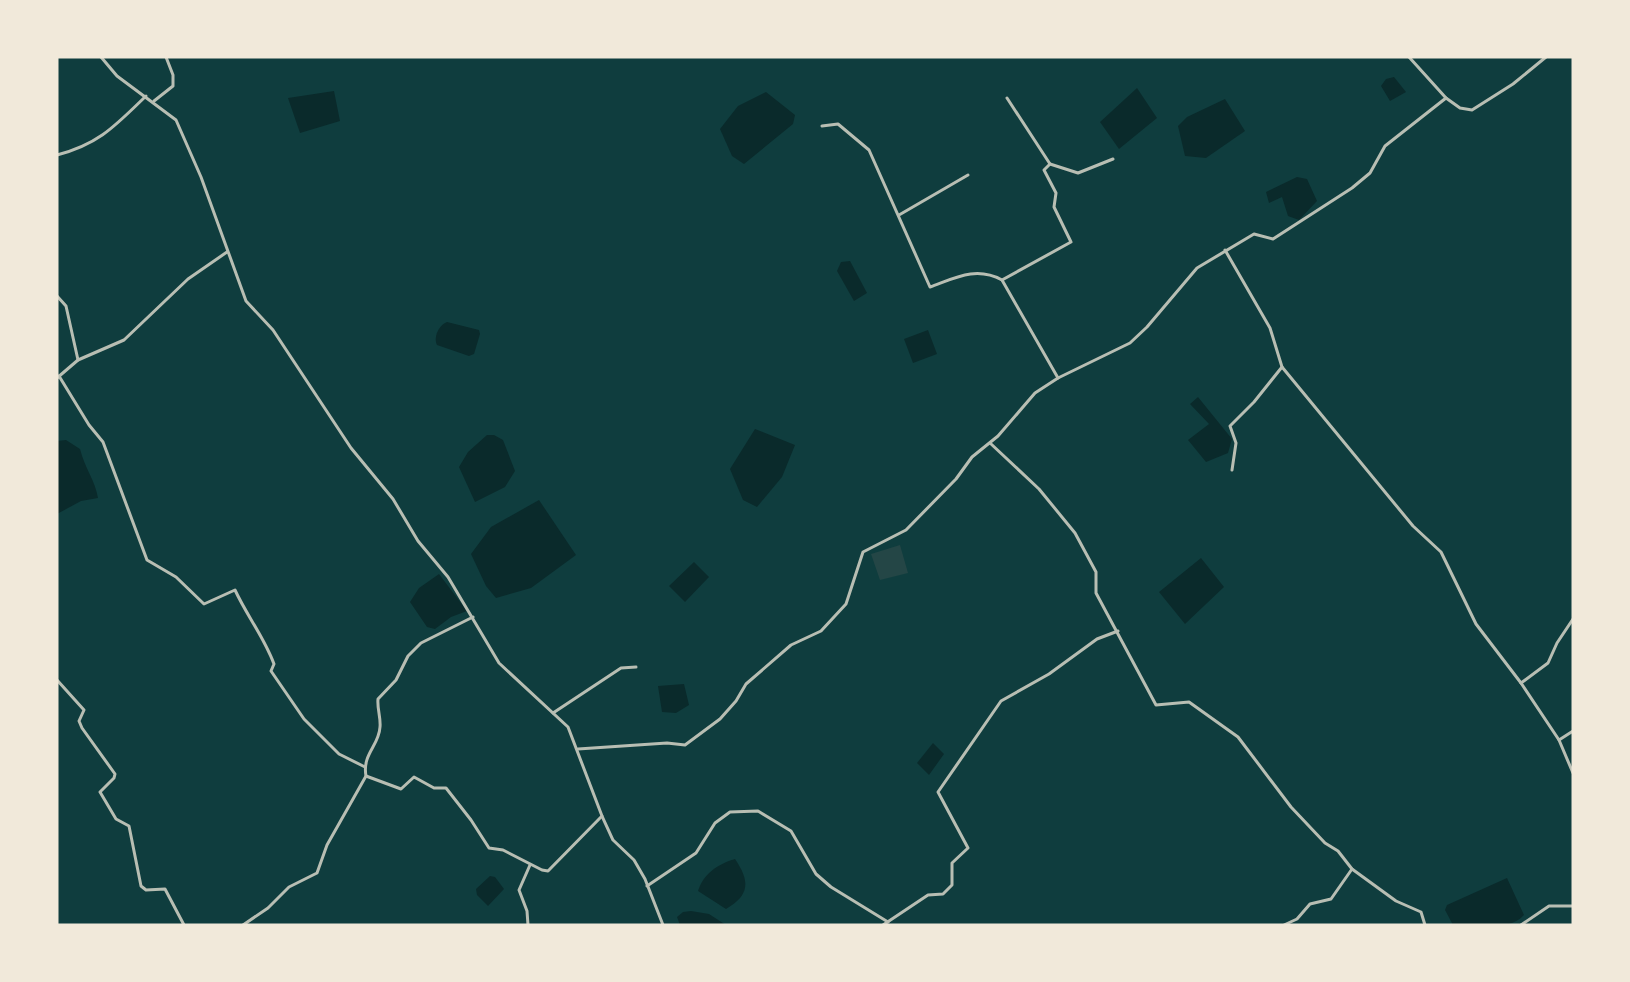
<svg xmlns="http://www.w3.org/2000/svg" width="1630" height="982" font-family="Mulish,sans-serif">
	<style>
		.green { fill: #244646 }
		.water { fill: #0a2a2b }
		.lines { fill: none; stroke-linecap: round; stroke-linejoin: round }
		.minor { stroke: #b8beb3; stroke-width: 3 }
	</style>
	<rect width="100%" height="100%" fill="#0f3d3e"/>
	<polygon class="green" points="900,545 908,573 880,580 871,554"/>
	<g class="water">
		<polygon points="1394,77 1406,92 1390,101 1381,86 1386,79"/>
		<polygon points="1137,88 1157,118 1119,149 1100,122"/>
		<polygon points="334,91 340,121 300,133 288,98"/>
		<polygon points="766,92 795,115 793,124 744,164 732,156 720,129 738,106"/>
		<polygon points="1225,99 1245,131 1206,158 1185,156 1178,126 1187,117"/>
		<polygon points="1297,177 1307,179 1317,201 1299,220 1288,216 1282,197 1269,203 1266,192"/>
		<polygon points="850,261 867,293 854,301 837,271 841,262"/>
		<path d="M447,322l32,8 1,4 -6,20 -5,2 -32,-11c-4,-8 2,-20 10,-23z"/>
		<polygon points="928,330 937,354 913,363 904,339"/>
		<polygon points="1198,397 1232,439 1228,453 1206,462 1188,440 1209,424 1190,404"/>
		<polygon points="755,429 795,445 782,477 757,507 743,500 730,469"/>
		<polygon points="487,435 494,435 503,440 515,471 505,487 475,502 459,467 468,452"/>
		<path d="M66,440l14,9c5,20 15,31 18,49l-17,3 -24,13v-73z"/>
		<polygon points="539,500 576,555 531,588 496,598 486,586 471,554 491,527"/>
		<polygon points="1201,558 1224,587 1185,624 1159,592"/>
		<polygon points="694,562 709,577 685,602 669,586"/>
		<polygon points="439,574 467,611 451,617 435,629 427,627 410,602 419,588"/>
		<polygon points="684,684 689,705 676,713 662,712 658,686"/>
		<polygon points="933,743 944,754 929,775 917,763"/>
		<path d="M735,859c15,22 15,36 -9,50l-28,-18c5,-17 20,-27 37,-32z"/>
		<polygon points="490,876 495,877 504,889 488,906 477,895 476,889"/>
		<path d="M1507,878l17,37c-15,17 -50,10 -71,10l-8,-15 2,-5z"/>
		<polygon points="691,911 709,914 726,925 680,925 677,917 683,912"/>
	</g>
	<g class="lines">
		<g class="minor">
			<polyline points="101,57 117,76 176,120 201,177 246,301 273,330 351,448 393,499 418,541 448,577 499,663 568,727 602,816 613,840 634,860 645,879 663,925"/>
			<polyline points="1409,57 1446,98"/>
			<polyline points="1007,98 1050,164"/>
			<polyline points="154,101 173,86 173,75 166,57"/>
			<path d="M822,126l16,-2 31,26 61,137c25,-9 46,-21 72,-7l56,98"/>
			<path d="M57,155c42,-11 58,-29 89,-59"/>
			<polyline points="899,215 968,175"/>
			<polyline points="1225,250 1270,328 1282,367 1413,526 1441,552 1476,624 1521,683 1559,740 1573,773"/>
			<polyline points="1002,280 1071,242 1054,207 1056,193 1044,170 1050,164 1078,173 1113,159"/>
			<polyline points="57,296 66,306 78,360"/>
			<path d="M59,376l30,49 14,17 44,118 29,17 28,27 31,-14c12,26 29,47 39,74l-3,7 33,48 35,35 26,13"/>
			<polyline points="57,378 78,360 124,340 188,279 227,252"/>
			<polyline points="990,443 1039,489 1075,533 1096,572 1096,593 1156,705 1189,702 1238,737 1291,807 1325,843 1338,851 1352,869 1396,901 1421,912 1425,925"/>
			<polyline points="1232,470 1236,443 1230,426 1254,402 1282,367"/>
			<polyline points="57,680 84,710 79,721 82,728 115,774 114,778 100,792 116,819 129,826 141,886 146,890 165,889 184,925"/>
			<polyline points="1521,683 1548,663 1557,643 1573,619"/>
			<polyline points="553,713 621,668 636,667"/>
			<polyline points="1559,740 1573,731"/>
			<polyline points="578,749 667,743 685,745 720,719 736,701 746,684 791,645 821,631 846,604 863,552 906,530 956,479 972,457 998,436 1035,393 1058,378 1130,343 1147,327 1197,268 1254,234 1273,239 1352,188 1370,173 1385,146 1446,98 1460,108 1472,110 1513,84 1546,57"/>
			<polyline points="366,776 401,789 414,777 434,788 446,788 471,820 489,848 503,850 542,870 548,871 602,816"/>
			<polyline points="647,886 696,853 715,823 730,812 758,811 791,831 816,874 831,887 888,922"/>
			<path d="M243,925l25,-17 21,-21 28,-14 10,-28 39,-69c-4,-22 13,-30 14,-49 1,-9 -3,-18 -2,-28l18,-19 12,-24 13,-13 52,-26"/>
			<polyline points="528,925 527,911 519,890 530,865"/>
			<polyline points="883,925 928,895 943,894 952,885 952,863 968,848 938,792 1001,701 1049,674 1097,639 1118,631"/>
			<polyline points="1284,925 1297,919 1310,904 1331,899 1352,869"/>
			<polyline points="1521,925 1549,906 1573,906"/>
		</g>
	</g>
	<rect width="1630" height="982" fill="none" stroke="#f1e9da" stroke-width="117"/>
</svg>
